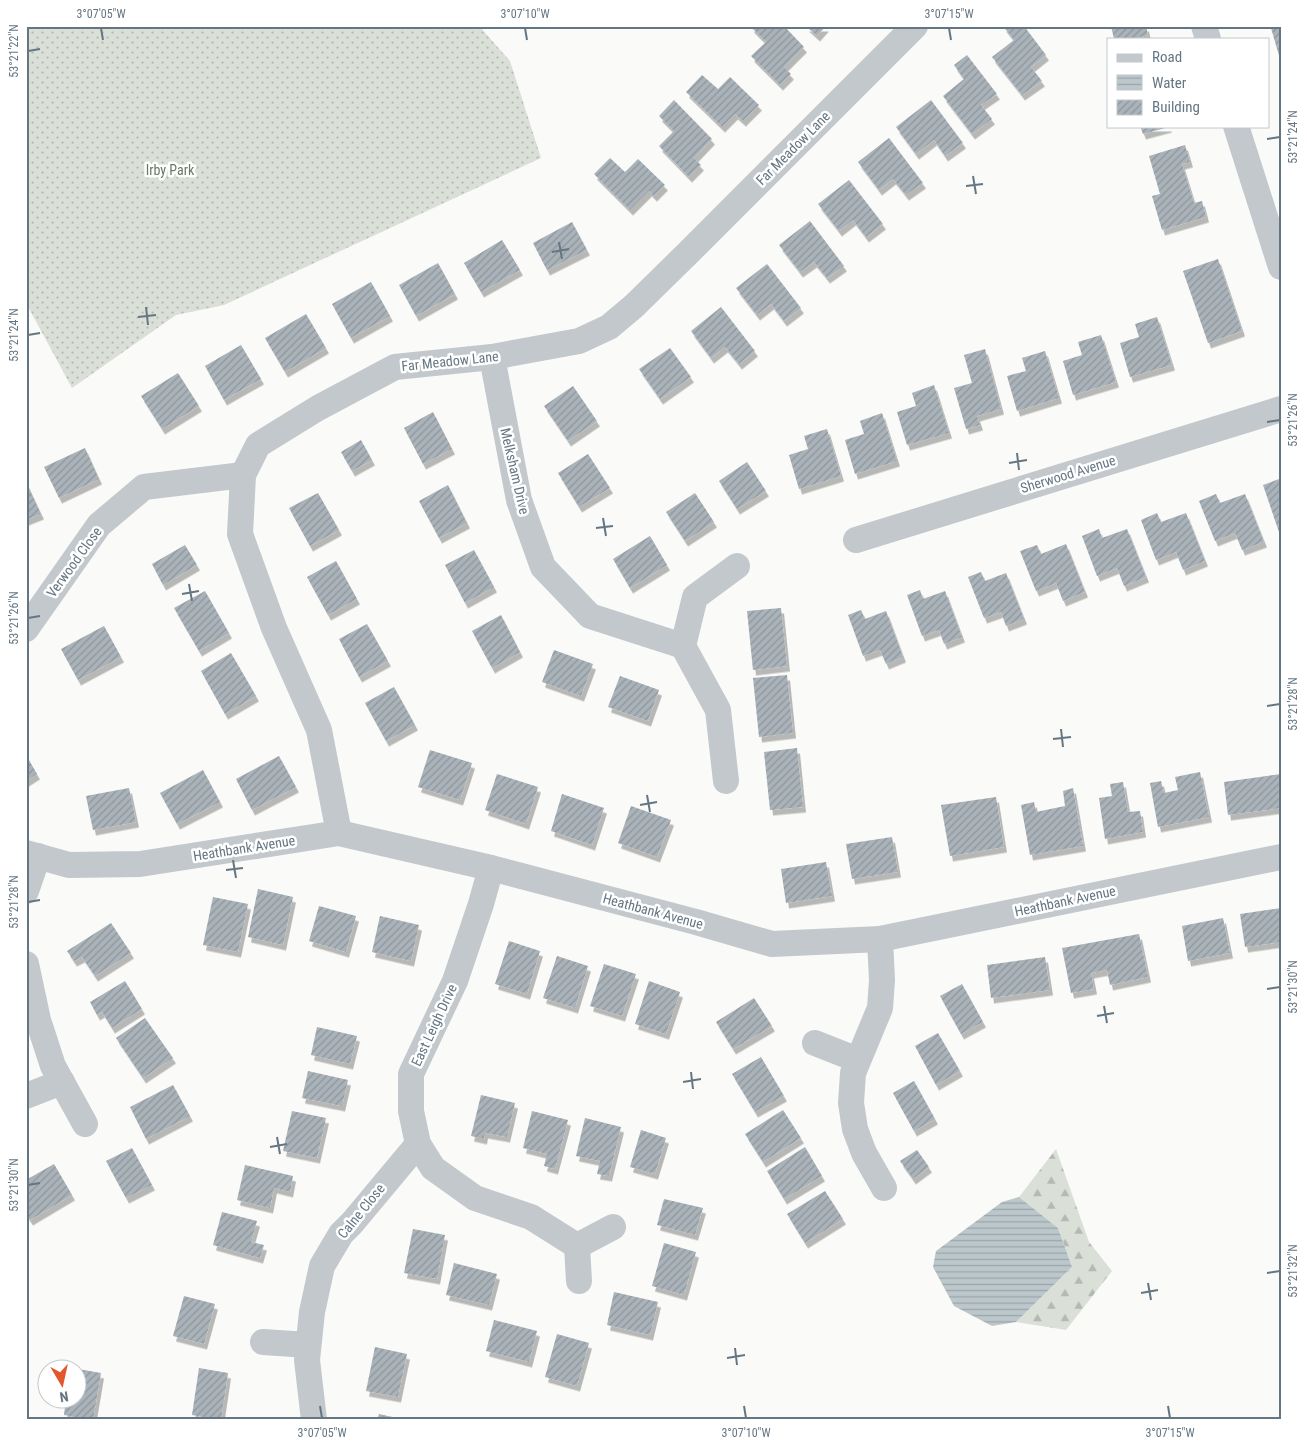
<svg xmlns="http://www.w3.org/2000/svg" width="1307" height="1446" font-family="'Roboto Condensed',sans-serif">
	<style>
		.grass { fill: url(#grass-dots) }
		.forest { fill: url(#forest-firs) }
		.water { fill: url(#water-rules) }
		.building { fill: url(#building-hatch); filter: url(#shadow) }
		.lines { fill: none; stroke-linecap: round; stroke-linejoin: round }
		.street { stroke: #c3c8cc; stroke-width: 26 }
		.ticks { fill: none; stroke: #657683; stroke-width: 2 }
		.labels { text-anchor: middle; stroke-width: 5; stroke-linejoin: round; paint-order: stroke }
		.street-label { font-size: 14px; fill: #657683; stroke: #fff }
		.park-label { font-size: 14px; fill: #687a64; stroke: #fff }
		.neatline { fill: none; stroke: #657683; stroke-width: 2 }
		.ticks-label { font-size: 12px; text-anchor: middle; fill: #657683 }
	</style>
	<defs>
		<pattern id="grass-dots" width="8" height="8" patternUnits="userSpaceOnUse" patternTransform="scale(1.25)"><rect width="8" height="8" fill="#dadfd7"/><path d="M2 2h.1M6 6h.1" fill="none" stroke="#b4b9b4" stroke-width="1.8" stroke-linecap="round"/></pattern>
		<pattern id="forest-firs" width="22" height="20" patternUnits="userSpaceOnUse" patternTransform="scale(1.25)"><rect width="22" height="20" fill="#dadfd7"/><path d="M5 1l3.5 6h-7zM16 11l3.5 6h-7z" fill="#b4b9b4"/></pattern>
		<pattern id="water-rules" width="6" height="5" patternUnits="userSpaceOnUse" patternTransform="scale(1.25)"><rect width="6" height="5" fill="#bbc7cb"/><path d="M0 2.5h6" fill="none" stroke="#9ca6aa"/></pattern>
		<pattern id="building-hatch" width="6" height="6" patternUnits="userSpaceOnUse" patternTransform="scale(1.25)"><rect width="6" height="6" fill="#aab3b9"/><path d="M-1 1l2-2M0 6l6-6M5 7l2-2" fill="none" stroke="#8e969c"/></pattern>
		<filter id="shadow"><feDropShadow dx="3" dy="5.5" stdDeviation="0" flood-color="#0004"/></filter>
	</defs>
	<rect width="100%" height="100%" fill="#fafaf8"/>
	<polygon class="grass" points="26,26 479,26 510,61 541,158 224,305 176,315 72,388 26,303"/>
	<polygon class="forest" points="1056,1149 1089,1242 1112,1271 1066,1330 1016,1322 1072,1267 1058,1228 1019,1197"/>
	<polygon class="water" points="1019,1197 1058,1228 1072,1267 1016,1322 992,1326 954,1306 933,1267 936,1251 1002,1202"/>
	<g class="building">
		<polygon points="752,26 784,26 804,47 784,67 791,74 780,85 751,56 766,42 751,27"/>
		<polygon points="806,26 826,26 817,36"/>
		<polygon points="1003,26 1024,26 1046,55 1031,67 1042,81 1022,95 992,57 1014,40"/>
		<polygon points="1111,26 1146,26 1148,35 1133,39 1114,39"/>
		<polygon points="1279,26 1281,26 1280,59 1271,28"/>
		<polygon points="967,55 997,94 981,105 992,119 972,134 943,96 964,79 954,65"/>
		<polygon points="702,75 718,89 730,77 759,105 743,121 735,114 722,127 686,92"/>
		<polygon points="674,100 712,139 694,158 701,165 689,177 659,146 674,131 659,116"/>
		<polygon points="931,100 963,143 945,156 934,140 916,154 896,127"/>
		<polygon points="1140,126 1169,126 1169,127 1143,134"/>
		<polygon points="889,138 923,183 906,195 893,179 879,190 858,162"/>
		<polygon points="1185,145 1190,162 1182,164 1194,203 1202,201 1206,217 1162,230 1152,196 1160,194 1149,156"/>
		<polygon points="610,158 625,172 638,159 665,185 654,196 649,191 630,210 594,174"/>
		<polygon points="849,180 883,224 866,237 853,220 839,231 818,204"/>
		<polygon points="810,221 844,266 827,278 814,262 800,272 779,245"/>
		<polygon points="572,222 587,250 547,270 533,243"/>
		<polygon points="502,240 520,270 481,292 464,263"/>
		<polygon points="1218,259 1242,331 1208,343 1183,271"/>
		<polygon points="438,263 455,294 416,316 399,285"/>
		<polygon points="767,264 801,308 784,321 771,304 757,315 736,288"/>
		<polygon points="371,282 390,316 351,338 332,304"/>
		<polygon points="721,307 755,351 739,364 725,347 711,358 691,331"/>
		<polygon points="306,314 326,348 285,372 265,338"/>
		<polygon points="1157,317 1172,365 1130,377 1120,343 1139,337 1135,324"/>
		<polygon points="1101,335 1116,382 1073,395 1063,361 1082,355 1078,342"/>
		<polygon points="241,345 261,379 224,400 205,366"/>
		<polygon points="670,348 691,377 660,399 639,369"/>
		<polygon points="985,349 1001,409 977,416 980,425 966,429 954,388 972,383 964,355"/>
		<polygon points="1045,351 1059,398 1017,411 1007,376 1026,371 1022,358"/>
		<polygon points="178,373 199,406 162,429 141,396"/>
		<polygon points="934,385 949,433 907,445 897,412 916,406 912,393"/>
		<polygon points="573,386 597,421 568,441 544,406"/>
		<polygon points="433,412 452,449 423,464 404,428"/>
		<polygon points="882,413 897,461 855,474 845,440 864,434 860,421"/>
		<polygon points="827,429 841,476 799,489 789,455 808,449 804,436"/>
		<polygon points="361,440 372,460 352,471 341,452"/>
		<polygon points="85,448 99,479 59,498 44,467"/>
		<polygon points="588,454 610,488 579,507 558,473"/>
		<polygon points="747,462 766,491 737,509 719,481"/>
		<polygon points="1279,479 1281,486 1280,535 1263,485"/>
		<polygon points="26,482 41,514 26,520"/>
		<polygon points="448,485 467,523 439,538 419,501"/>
		<polygon points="318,493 339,530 310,546 289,508"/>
		<polygon points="695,493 714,522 685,541 666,512"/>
		<polygon points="1216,494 1220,503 1245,494 1264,542 1242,550 1235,533 1215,541 1199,501"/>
		<polygon points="1157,513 1161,522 1186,513 1205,561 1183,570 1176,552 1156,560 1141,520"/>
		<polygon points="1099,529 1102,538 1127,529 1146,577 1124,586 1117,568 1097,576 1082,536"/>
		<polygon points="650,536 667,565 630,588 613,559"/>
		<polygon points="1066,544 1085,592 1063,601 1056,583 1036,591 1020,551 1037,545 1041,554"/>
		<polygon points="185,545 197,565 163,585 152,564"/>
		<polygon points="474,550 494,587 465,603 445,565"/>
		<polygon points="336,561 357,599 328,615 307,577"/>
		<polygon points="981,572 985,581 1006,573 1024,619 1006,626 1001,612 984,618 968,577"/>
		<polygon points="920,590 923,599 945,591 962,637 944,644 939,630 922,636 907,595"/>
		<polygon points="205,591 229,633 199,651 174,608"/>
		<polygon points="781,608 787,666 753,670 747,611"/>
		<polygon points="861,610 865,619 886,611 903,657 886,664 880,650 863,656 848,615"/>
		<polygon points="501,615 520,652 492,668 472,631"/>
		<polygon points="367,624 388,661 359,677 339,639"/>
		<polygon points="104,626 121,657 78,680 61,649"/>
		<polygon points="554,650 593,664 581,696 542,682"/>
		<polygon points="231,653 256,696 225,714 201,671"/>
		<polygon points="787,675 793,733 759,737 753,678"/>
		<polygon points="620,676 659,690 648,721 608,707"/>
		<polygon points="394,687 415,725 386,741 365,703"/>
		<polygon points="797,748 803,807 770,810 764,752"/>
		<polygon points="430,750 472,763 460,800 418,787"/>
		<polygon points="26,755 37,774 26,781"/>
		<polygon points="279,756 296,787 252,810 236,779"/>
		<polygon points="203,770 220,802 177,824 160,793"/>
		<polygon points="1200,772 1209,817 1158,827 1150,783 1161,781 1164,793 1178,790 1175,777"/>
		<polygon points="497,774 538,787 526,824 485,810"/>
		<polygon points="1281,774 1281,808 1228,815 1224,782"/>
		<polygon points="1123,782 1128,812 1140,811 1143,832 1105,839 1099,798 1112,796 1110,784"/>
		<polygon points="129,788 136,822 93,830 86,796"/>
		<polygon points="1073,788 1083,846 1030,855 1021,805 1034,802 1036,812 1065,806 1063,791"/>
		<polygon points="562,794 604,808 592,845 551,831"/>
		<polygon points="996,797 1004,847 950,856 941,805"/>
		<polygon points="631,806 671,820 657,857 618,843"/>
		<polygon points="892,837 898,872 852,879 846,844"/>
		<polygon points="826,862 832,896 786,903 781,869"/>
		<polygon points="258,889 293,897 283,945 248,937"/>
		<polygon points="213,897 248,904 238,952 203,945"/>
		<polygon points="319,906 356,916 346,952 309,941"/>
		<polygon points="1281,908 1281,942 1245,947 1240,914"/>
		<polygon points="380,916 419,925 411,961 372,952"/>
		<polygon points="1223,918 1230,953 1188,961 1182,926"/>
		<polygon points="111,923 131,953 95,976 82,957 74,961 67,951"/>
		<polygon points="1139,934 1148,977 1110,985 1107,970 1091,973 1094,989 1071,993 1062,948"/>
		<polygon points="509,941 540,951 527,994 495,984"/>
		<polygon points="557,956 588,966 575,1008 543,998"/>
		<polygon points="1045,957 1050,990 991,998 987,965"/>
		<polygon points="604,964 636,974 622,1016 590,1006"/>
		<polygon points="125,981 142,1009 112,1028 102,1012 97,1015 90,1002"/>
		<polygon points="649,981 680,992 666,1034 635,1024"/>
		<polygon points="962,984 983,1022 961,1034 940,996"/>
		<polygon points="754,998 772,1026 733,1049 716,1022"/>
		<polygon points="145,1018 173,1058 143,1078 116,1038"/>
		<polygon points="317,1027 357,1036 350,1064 311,1055"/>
		<polygon points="938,1033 960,1071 936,1085 915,1046"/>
		<polygon points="761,1057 784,1096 755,1112 732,1074"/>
		<polygon points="308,1071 348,1080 342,1106 302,1098"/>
		<polygon points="914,1081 935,1119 914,1131 893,1093"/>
		<polygon points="173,1085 190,1116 146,1139 130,1107"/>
		<polygon points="481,1095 515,1103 507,1137 485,1133 484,1139 471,1136"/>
		<polygon points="783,1110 801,1138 763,1162 745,1134"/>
		<polygon points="292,1111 326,1118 317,1158 283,1151"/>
		<polygon points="532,1111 568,1120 555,1169 544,1166 547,1154 523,1148"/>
		<polygon points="585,1118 621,1127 609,1176 597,1174 600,1161 576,1156"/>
		<polygon points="641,1130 666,1138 655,1174 630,1167"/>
		<polygon points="805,1147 822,1176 784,1199 767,1171"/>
		<polygon points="132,1148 152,1185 126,1198 106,1161"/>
		<polygon points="917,1150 929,1167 913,1179 900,1161"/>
		<polygon points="54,1164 72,1195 30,1220 26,1214 26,1180"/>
		<polygon points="245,1165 293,1176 290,1192 274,1188 270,1208 237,1200"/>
		<polygon points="825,1191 843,1219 805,1243 787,1214"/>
		<polygon points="664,1199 703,1208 695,1235 657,1225"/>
		<polygon points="222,1212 257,1221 251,1242 264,1245 260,1258 213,1245"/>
		<polygon points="413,1229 445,1235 437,1279 404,1273"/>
		<polygon points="664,1243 696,1252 684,1295 652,1286"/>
		<polygon points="454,1263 497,1274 489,1305 446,1295"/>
		<polygon points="614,1292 658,1302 650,1335 607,1325"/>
		<polygon points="184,1296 215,1304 204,1344 173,1336"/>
		<polygon points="494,1320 537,1331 529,1362 486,1351"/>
		<polygon points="557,1334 589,1343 577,1386 545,1377"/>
		<polygon points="375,1347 407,1354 398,1397 366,1391"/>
		<polygon points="199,1368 228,1373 221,1420 192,1415"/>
		<polygon points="78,1369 101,1373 93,1420 64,1415 66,1398 78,1398"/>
		<polygon points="379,1414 401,1419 401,1420 377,1420"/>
	</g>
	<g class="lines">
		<g class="street">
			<polyline points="1204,26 1208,39"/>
			<polyline points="1236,126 1281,267"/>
			<polyline points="492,357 519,500 543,567 590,616 683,646 718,710 726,781"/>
			<polyline points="856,540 1281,409"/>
			<polyline points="26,629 99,525 144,487 243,475"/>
			<polyline points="683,646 695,597 737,566"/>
			<polyline points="339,833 319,730 274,628 240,534 243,475 258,445 318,408 395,367 492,357 579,341 609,327 634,306 687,254 915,26"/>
			<polyline points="26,853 69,865 140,864 339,833 491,868 696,922 772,944 880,939 1281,857"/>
			<polyline points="491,868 481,904 455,981 411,1074 411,1111 418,1144 433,1168 475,1198 531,1217 577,1246 579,1281"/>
			<polyline points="26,891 38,856"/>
			<polyline points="880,939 882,980 880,1008 853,1073 851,1103 855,1129 864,1153 884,1188"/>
			<polyline points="26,964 38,1020 53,1066 85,1124"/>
			<polyline points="815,1043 858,1060"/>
			<polyline points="26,1096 62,1082"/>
			<polyline points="577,1246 613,1227"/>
			<polyline points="263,1342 308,1345"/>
			<polyline points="314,1420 307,1360 312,1312 322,1266 341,1234 352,1223 418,1144"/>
		</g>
	</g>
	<path class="ticks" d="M101,28l2,12M525,28l2,12M949,28l2,12M28,51l12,-2M1267,139l13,-2M973,176l3,18M966,186l17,-2M559,242l3,17M552,252l17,-3M146,307l2,18M138,317l18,-2M28,335l12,-2M1267,422l13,-2M1017,453l2,17M1009,463l18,-3M603,518l3,18M596,528l17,-2M189,584l3,17M182,594l17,-3M28,618l12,-2M1267,706l13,-2M1061,729l2,18M1053,739l18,-2M647,795l3,17M640,805l17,-3M233,860l3,18M226,870l17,-2M28,902l12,-2M1267,989l13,-2M1104,1006l3,17M1097,1016l17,-3M691,1072l2,17M683,1082l18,-3M277,1137l3,17M270,1147l17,-3M28,1185l12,-2M1267,1273l13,-2M1148,1283l3,17M1141,1293l17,-3M735,1348l2,17M727,1358l18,-3M320,1406l2,12M744,1406l2,12M1168,1406l2,12"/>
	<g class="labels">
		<g class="street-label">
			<text transform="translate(793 148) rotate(-45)" y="5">Far Meadow Lane</text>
			<text transform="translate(450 361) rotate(-6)" y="5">Far Meadow Lane</text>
			<text transform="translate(515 471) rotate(77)" y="5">Melksham Drive</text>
			<text transform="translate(1068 474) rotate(-17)" y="5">Sherwood Avenue</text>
			<text transform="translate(74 562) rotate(-54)" y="5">Verwood Close</text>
			<text transform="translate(244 848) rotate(-9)" y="5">Heathbank Avenue</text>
			<text transform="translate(1065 901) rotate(-12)" y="5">Heathbank Avenue</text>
			<text transform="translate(653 911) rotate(15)" y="5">Heathbank Avenue</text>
			<text transform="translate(434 1025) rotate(-65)" y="5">East Leigh Drive</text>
			<text transform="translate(361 1211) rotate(-51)" y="5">Calne Close</text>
		</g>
		<g class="park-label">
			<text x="170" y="175">Irby Park</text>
		</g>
	</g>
	<rect width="1307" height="1446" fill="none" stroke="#ffffff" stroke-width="55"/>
	<rect x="1107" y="38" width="162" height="90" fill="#ffffff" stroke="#c1c8cd"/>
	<rect x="1117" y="54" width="25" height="8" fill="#c3c8cc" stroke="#c1c8cd"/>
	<text x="1152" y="62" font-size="15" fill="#657683">Road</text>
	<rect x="1117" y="75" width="25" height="15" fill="url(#water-rules)" stroke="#c1c8cd"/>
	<text x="1152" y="88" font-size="15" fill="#657683">Water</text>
	<rect x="1117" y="100" width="25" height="15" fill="url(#building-hatch)" stroke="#c1c8cd"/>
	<text x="1152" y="112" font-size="15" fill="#657683">Building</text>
	<g transform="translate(62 1384) rotate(171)"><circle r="24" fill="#ffffff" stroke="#c1c8cd"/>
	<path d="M0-4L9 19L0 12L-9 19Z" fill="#e4572e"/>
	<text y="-8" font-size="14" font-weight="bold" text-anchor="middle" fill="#657683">N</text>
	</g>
	<rect x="28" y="28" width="1252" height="1390" class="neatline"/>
	<g class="ticks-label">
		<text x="101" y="18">3°07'05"W</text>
		<text x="525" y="18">3°07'10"W</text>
		<text x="949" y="18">3°07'15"W</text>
		<text transform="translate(14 51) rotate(-90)" y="4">53°21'22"N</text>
		<text transform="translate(1293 137) rotate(-90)" y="4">53°21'24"N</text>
		<text transform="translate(14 335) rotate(-90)" y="4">53°21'24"N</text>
		<text transform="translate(1293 420) rotate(-90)" y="4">53°21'26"N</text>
		<text transform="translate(14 618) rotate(-90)" y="4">53°21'26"N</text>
		<text transform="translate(1293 704) rotate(-90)" y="4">53°21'28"N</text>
		<text transform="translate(14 902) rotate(-90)" y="4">53°21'28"N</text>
		<text transform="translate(1293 987) rotate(-90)" y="4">53°21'30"N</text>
		<text transform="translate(14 1185) rotate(-90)" y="4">53°21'30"N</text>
		<text transform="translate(1293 1271) rotate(-90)" y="4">53°21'32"N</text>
		<text x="322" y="1437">3°07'05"W</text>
		<text x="746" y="1437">3°07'10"W</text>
		<text x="1170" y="1437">3°07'15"W</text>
	</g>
</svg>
